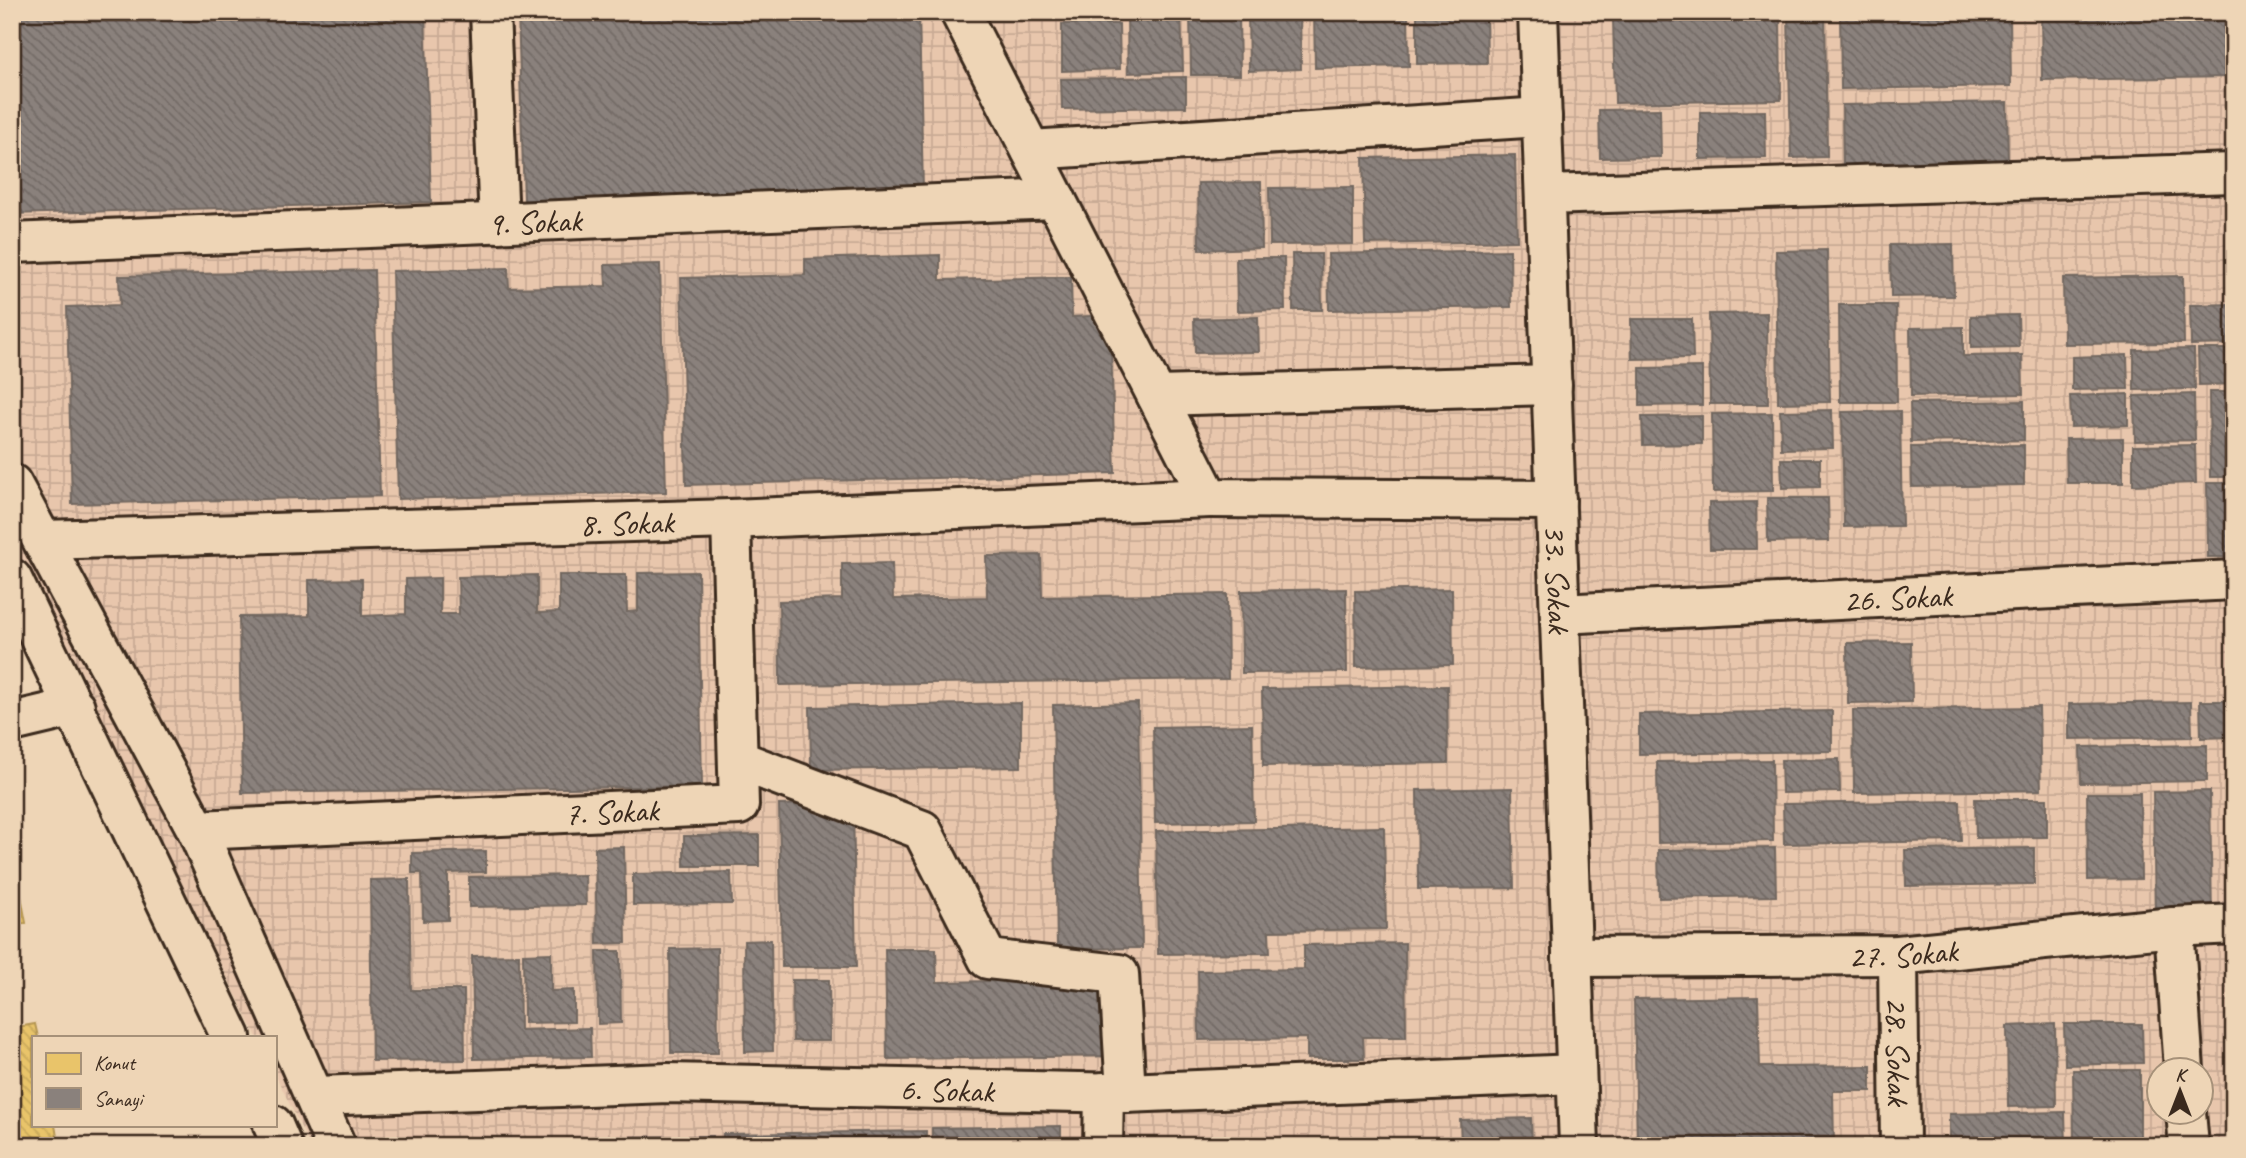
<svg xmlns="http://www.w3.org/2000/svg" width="2246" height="1158" font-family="Caveat,sans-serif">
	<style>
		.industrial { fill: url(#industrial-grid); fill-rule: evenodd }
		.homes { fill: url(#homes-back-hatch); stroke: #b59653; stroke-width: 2 }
		.industry { fill: url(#industry-back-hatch); stroke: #726760; stroke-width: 2 }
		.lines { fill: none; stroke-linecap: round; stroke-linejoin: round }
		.minor-casing { stroke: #3b2a1e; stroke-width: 44 }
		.tertiary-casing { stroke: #3b2a1e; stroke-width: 44 }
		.minor { stroke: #eed5b6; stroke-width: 38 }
		.tertiary { stroke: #eed5b6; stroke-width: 38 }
		.labels { text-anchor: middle; stroke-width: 7; stroke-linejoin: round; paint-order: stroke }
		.street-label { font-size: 33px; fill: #3b2a1e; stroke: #eed5b6 }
	</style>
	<defs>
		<pattern id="industrial-grid" width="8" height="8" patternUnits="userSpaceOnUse" patternTransform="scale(1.75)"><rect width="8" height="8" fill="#e8c6ac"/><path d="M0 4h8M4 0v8" fill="none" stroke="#c8aa94"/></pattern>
		<pattern id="homes-back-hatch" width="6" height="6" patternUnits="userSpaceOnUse" patternTransform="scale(1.75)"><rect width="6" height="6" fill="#e9c46a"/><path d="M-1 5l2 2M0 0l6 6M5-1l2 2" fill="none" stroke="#c9a95b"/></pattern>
		<pattern id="industry-back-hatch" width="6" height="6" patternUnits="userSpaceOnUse" patternTransform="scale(1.75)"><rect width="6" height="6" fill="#8a817c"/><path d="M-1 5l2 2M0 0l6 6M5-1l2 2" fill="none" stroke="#726a65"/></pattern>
	</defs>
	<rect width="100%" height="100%" fill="#eed5b6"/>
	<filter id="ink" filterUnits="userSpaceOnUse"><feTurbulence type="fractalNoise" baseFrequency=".0143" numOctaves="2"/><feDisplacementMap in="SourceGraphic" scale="14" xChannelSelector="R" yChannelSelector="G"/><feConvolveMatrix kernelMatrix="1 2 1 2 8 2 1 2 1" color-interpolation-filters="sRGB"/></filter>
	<g filter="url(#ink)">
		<path class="industrial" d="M12,12h2222v1134h-1924l-35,-72v-37h-18l-245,-493zM2158,1070h42v42h-42z"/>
		<g class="homes">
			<polygon points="12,848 26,923 12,925"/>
			<polygon points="35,1024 38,1037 33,1037 33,1125 55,1125 57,1137 12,1145 12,1028"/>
		</g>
		<g class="industry">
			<polygon points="12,12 425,12 431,202 12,214"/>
			<polygon points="518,12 919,12 923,189 524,201"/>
			<rect x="1015" y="12" width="47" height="4"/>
			<polygon points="1127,12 1181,12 1183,71 1128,73"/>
			<polygon points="1190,12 1239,12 1240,75 1191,75"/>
			<polygon points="1248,12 1300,12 1301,69 1249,71"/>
			<polygon points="1314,12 1408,12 1409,66 1315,68"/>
			<polygon points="1417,12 1486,12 1487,63 1417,64"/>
			<polygon points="1825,12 1827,157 1791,158 1788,13"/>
			<polygon points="1840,12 2010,12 2011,86 1841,89"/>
			<polygon points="2041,12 2234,12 2234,77 2042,80"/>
			<polygon points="1780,15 1781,100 1615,103 1613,18"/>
			<polygon points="1062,24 1119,24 1120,69 1062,71"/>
			<polygon points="1186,77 1186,107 1062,109 1061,79"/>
			<polygon points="2007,102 2008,166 1843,168 1842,105"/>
			<polygon points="1660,109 1661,157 1600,158 1599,110"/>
			<polygon points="1765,111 1766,158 1700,159 1700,112"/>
			<polygon points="1515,155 1517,241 1365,244 1363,158"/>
			<polygon points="1261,182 1262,248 1199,250 1198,183"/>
			<polygon points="1353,187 1353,244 1270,245 1269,188"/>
			<polygon points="1953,244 1954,296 1891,297 1890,245"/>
			<polygon points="1510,250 1511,307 1329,310 1328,254"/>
			<polygon points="1827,250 1830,402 1778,403 1776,251"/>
			<polygon points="1292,254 1321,254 1322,310 1293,310"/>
			<polygon points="940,255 940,280 1071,277 1072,317 1110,315 1115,473 686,485 681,278 805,275 805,259"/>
			<polygon points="1236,258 1284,258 1285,310 1237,311"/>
			<polygon points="660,264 666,492 398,499 392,271 508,268 509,288 606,286 605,265"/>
			<polygon points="374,270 380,496 72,504 67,307 120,305 119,276"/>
			<polygon points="2183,276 2184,343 2064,344 2063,278"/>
			<polygon points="2234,304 2234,344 2191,345 2190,305"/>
			<polygon points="1839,305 1896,305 1897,402 1840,402"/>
			<polygon points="1767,313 1768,404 1710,404 1709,314"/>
			<polygon points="2018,315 2019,347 1971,348 1971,316"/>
			<polygon points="1258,317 1259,352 1195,353 1194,319"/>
			<polygon points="1631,319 1692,319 1693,358 1632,359"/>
			<polygon points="1963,327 1963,356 2022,355 2023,394 1911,396 1910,328"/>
			<polygon points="2194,349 2195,389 2134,390 2134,350"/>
			<polygon points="2198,349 2234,349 2234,384 2199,385"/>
			<polygon points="2127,355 2128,389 2072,390 2072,357"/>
			<polygon points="1702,367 1702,405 1640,406 1640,368"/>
			<polygon points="2209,392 2234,392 2234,477 2210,477"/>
			<polygon points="2128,394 2128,425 2071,427 2070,396"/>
			<polygon points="2194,394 2195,440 2135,441 2134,396"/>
			<polygon points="2024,401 2024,440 1911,442 1910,403"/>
			<polygon points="1832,410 1833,448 1781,449 1780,411"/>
			<polygon points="1900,411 1902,526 1844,527 1842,412"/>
			<polygon points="1772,413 1773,491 1713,492 1712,414"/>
			<polygon points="1702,416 1702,444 1643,445 1642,417"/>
			<polygon points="2123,438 2123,483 2067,483 2066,439"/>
			<polygon points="2024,445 2024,485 1912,487 1911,447"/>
			<polygon points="2195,445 2196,483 2133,485 2133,446"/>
			<polygon points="1781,459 1820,459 1820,487 1782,488"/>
			<polygon points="2207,483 2234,483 2234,557 2208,557"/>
			<polygon points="1767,498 1828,498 1829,541 1768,542"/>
			<polygon points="1756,502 1757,549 1710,549 1709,503"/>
			<polygon points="1041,555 1042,597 1227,594 1228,679 780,685 779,601 842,599 842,564 892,563 893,599 987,597 986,556"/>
			<polygon points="698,572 702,786 242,793 239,617 309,616 309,580 362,579 362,616 406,614 406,579 440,578 440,614 459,614 458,577 537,575 537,613 559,612 559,575 626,575 627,612 638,611 638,573"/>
			<polygon points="1346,589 1347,672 1242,673 1241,591"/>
			<polygon points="1452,589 1453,665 1356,667 1355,591"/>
			<polygon points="1911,642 1912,702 1848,703 1847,643"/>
			<polygon points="1447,686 1448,763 1263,766 1262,689"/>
			<polygon points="2200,701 2234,701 2234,737 2201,738"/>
			<polygon points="2191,702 2192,737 2069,739 2069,704"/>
			<polygon points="1021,703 1021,767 811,770 810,707"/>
			<polygon points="1138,703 1142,948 1057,949 1053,705"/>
			<polygon points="2039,707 2041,790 1854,793 1853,710"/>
			<polygon points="1832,711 1832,751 1639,754 1639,714"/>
			<polygon points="1252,725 1254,821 1155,823 1153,727"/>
			<polygon points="2207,745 2207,781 2081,783 2080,747"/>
			<polygon points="1839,759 1840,792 1782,793 1781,760"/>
			<polygon points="1772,760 1773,841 1658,843 1657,762"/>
			<polygon points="1512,788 1514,888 1418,889 1417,790"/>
			<polygon points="2210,791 2212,919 2155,921 2153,792"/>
			<polygon points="2087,793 2140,793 2141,879 2088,880"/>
			<polygon points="1975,799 2047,799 2047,837 1976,838"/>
			<polygon points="1960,801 1961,841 1784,844 1783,804"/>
			<polygon points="853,803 856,967 782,967 779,805"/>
			<polygon points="1384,827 1386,929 1269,931 1270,953 1158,954 1156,831"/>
			<polygon points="759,835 759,866 684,866 684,836"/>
			<polygon points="624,847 626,943 597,944 595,848"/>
			<polygon points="1775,848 1776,896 1659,898 1658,850"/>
			<polygon points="2034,848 2034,884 1906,886 1905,850"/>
			<polygon points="486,851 486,872 448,873 448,920 423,921 422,873 412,873 412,853"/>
			<polygon points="731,872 732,904 633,905 633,874"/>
			<polygon points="585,875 586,905 469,907 469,877"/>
			<polygon points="409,879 411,990 464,990 465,1060 372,1061 370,880"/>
			<polygon points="771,940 773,1051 745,1052 744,941"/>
			<polygon points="1405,943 1406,1037 1363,1037 1364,1059 1307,1059 1307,1038 1199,1040 1198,971 1304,969 1304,945"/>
			<polygon points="717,948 718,1053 671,1053 670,949"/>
			<polygon points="885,949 936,949 937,982 1112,979 1114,1056 887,1059"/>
			<polygon points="597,951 620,951 621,1023 598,1024"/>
			<polygon points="551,953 551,991 574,990 574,1022 524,1023 523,954"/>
			<polygon points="519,955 520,1030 590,1028 591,1057 474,1059 472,956"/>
			<polygon points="792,980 829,980 830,1041 793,1041"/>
			<polygon points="1758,997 1760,1067 1871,1066 1871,1091 1833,1091 1834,1145 1637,1146 1634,999"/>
			<polygon points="2055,1024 2056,1106 2008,1107 2007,1026"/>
			<polygon points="2064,1024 2142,1024 2143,1063 2065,1065"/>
			<polygon points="2073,1070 2140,1070 2140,1146 2074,1146"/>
			<polygon points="2065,1112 2066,1146 1949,1146 1949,1114"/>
			<polygon points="1531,1118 1532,1146 1461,1146 1460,1120"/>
			<polygon points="1061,1126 1061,1146 932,1146 932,1128"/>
			<polygon points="926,1131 926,1146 723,1146 723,1134"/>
			<polygon points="713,1136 713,1146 630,1146 630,1137"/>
		</g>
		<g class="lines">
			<g class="minor-casing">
				<g id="minor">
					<polyline points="490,12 499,223"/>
					<polyline points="960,12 1209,498 1556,500"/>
					<path id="s1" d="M1538,12l41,1134"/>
					<polyline points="1031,150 1542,117"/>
					<polyline points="1545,195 2234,173"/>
					<path id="s2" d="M12,243l1044,-44"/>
					<polyline points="1157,396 1552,385"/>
					<path id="s3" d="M44,540l687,-21 478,-21"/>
					<path id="s4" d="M1560,614l674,-34"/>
					<polyline points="12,722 75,707"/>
					<polyline points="738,760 922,830 988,959 1119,974 1126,1093"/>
					<path id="s5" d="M197,830l542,-25 -8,-286"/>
					<polyline points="2174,927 2184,1070"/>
					<path id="s6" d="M1898,955l2,191"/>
					<path id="s7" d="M1572,957l326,-2 276,-28 60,-3"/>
					<path id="s8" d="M317,1096l351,-13 458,10 450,-19"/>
					<polyline points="2186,1112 2189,1146"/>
					<polyline points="1103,1146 1104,1092"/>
				</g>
			</g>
			<g class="tertiary-casing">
				<g id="tertiary">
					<polyline points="12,484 197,830 336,1146"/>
					<polyline points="12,579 231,1037"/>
					<polyline points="273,1125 282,1146"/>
				</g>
			</g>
			<use href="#minor" class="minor"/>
			<use href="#tertiary" class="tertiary"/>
		</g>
	</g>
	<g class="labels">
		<g class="street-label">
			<text dy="12" stroke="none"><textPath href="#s2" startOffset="523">9. Sokak</textPath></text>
			<text dy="12" stroke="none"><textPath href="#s3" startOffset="583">8. Sokak</textPath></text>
			<text dy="12" stroke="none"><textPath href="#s1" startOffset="567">33. Sokak</textPath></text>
			<text dy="12" stroke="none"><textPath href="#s4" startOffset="338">26. Sokak</textPath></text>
			<text dy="12" stroke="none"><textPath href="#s5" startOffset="415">7. Sokak</textPath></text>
			<text dy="12" stroke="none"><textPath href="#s7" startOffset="331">27. Sokak</textPath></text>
			<text dy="12" stroke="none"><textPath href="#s6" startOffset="96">28. Sokak</textPath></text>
			<text dy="12" stroke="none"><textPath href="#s8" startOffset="630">6. Sokak</textPath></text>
		</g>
	</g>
	<rect width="2246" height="1158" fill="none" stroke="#eed5b6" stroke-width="42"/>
	<rect x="21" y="21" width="2204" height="1116" fill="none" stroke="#3b2a1e" stroke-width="2.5" filter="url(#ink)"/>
	<rect x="32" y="1036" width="245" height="91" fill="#eed5b6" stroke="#a69179" stroke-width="2"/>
	<rect x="46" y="1053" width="35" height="21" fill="#e9c46a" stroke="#a69179" stroke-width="2"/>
	<text x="94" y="1070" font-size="21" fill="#3b2a1e">Konut</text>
	<rect x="46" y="1088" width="35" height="21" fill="#8a817c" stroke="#a69179" stroke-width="2"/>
	<text x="94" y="1106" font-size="21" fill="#3b2a1e">Sanayi</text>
	<g transform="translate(2180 1091)"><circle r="33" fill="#eed5b6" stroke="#a69179" stroke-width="2"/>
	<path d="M0-5L12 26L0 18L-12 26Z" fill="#3b2a1e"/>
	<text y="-10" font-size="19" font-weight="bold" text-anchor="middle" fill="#3b2a1e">K</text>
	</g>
</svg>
